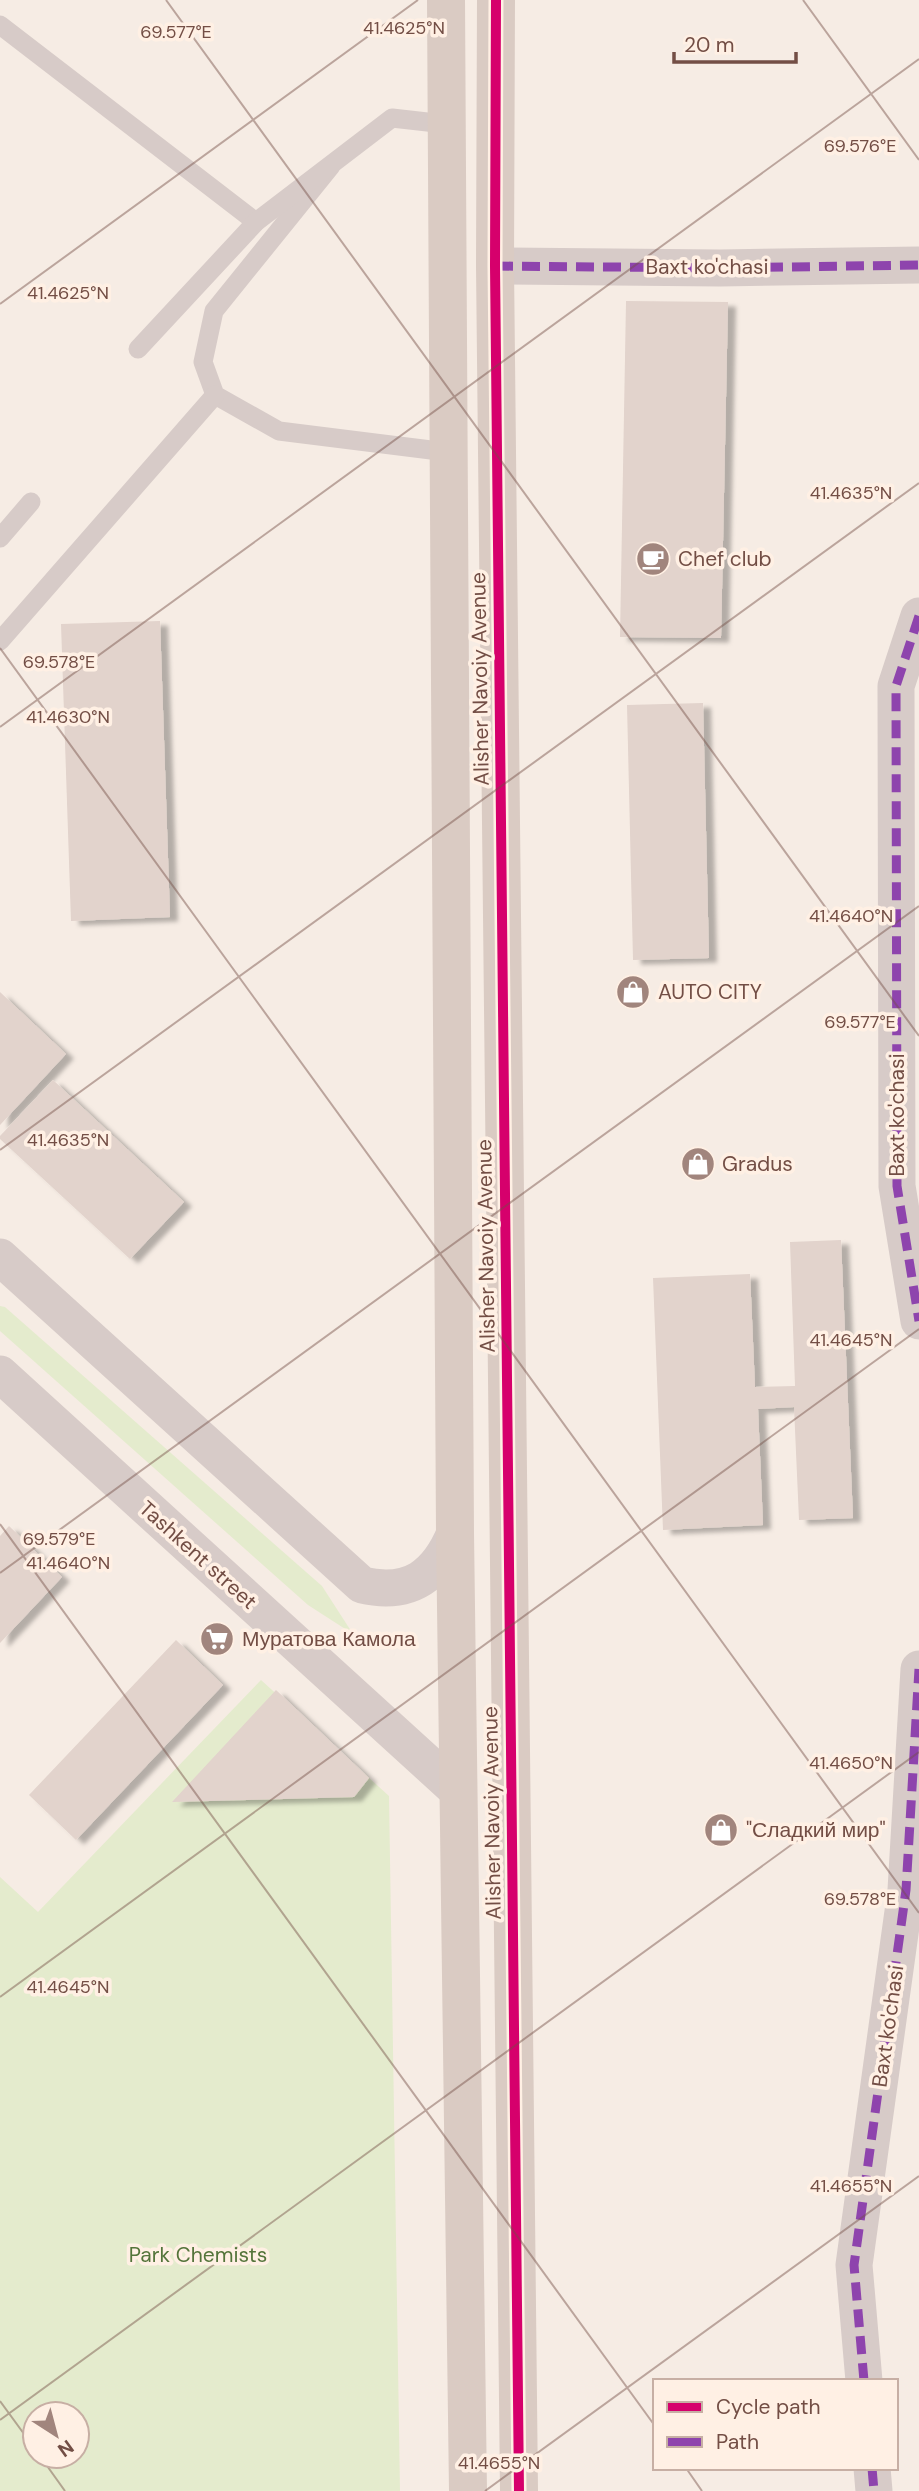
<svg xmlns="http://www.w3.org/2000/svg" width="919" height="2491" font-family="'DM Sans',sans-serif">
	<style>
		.green { fill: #e4ebcd; fill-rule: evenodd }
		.building { fill: #e2d3cc; filter: url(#shadow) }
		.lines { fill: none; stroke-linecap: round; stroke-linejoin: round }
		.lane { stroke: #d7cbc8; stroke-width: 19 }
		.street { stroke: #d7cbc8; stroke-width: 37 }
		.primary { stroke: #dacbc3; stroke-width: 38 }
		.quiet { stroke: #8e44ad; stroke-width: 9; stroke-dasharray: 18 9; stroke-linecap: butt }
		.cycleway-casing { stroke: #fff0e4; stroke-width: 15 }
		.cycleway { stroke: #d6006c; stroke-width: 10 }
		.ticks { fill: none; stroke: #734e45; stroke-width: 2; stroke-opacity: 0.45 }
		.labels { text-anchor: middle; stroke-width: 7; stroke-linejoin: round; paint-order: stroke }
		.street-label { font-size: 21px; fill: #734e45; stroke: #fff0e4 }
		.poi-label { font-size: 21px; fill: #734e45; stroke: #fff0e4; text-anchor: start }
		.park-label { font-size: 21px; fill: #54743a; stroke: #fff0e4 }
		.ticks-label { font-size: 18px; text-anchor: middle; fill: #734e45; stroke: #fff0e4; stroke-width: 7; stroke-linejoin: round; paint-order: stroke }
	</style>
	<defs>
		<filter id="shadow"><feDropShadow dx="8" dy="4.5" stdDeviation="2" flood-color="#0004"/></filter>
	</defs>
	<rect width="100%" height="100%" fill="#f6ece4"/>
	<g class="green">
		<polygon points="0,1306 5,1307 322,1586 353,1634 308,1605 0,1331"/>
		<path d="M261,1680l128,116 11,695h-400v-614l38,35zM35,2414h42v42h-42z"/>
	</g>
	<g class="building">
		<polygon points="626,301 728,302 721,638 620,637"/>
		<polygon points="160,621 170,917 71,921 61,624"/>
		<polygon points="703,703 709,958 633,960 627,705"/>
		<polygon points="0,992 66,1054 0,1125"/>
		<polygon points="53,1080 184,1202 130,1259 0,1139 0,1136"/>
		<polygon points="841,1240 853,1518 799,1520 794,1407 758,1409 763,1525 663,1530 653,1278 750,1274 755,1387 795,1386 790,1242"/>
		<polygon points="9,1526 62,1577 0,1643 0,1536"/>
		<polygon points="176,1640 223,1685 76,1840 29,1795"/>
		<polygon points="276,1690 369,1778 354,1797 172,1802"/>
	</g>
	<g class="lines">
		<g class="lane">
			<polyline points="0,25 256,222"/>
			<polyline points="331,166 214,311 203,362 215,395 279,431 447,452"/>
			<polyline points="138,349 256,222 392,118 445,124"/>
			<polyline points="0,538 31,502"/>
			<polyline points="0,641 215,395"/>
		</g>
		<g class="street">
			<polyline points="495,266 720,268 919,265"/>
			<polyline points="919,616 896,686 897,1186 919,1321"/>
			<path d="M0,1257l362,328c48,11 75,-9 93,-52"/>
			<polyline points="0,1374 458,1791"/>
			<polyline points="864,2381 854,2265 906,1890 919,1669"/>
			<polyline points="872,2468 874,2491"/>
		</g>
		<g class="primary">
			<polyline points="446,0 455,1533 468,2491"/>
			<polyline points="496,0 495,266 519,2491"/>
		</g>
		<g class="quiet">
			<polyline points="495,266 720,268 919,265"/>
			<polyline points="919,616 896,686 897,1186 919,1321"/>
			<polyline points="864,2381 854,2265 906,1890 919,1669"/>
			<polyline points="872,2468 874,2491"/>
		</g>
		<g class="cycleway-casing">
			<polyline id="cycleway" points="496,0 495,266 519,2491"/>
		</g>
		<use href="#cycleway" class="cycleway"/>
	</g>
	<path class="ticks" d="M166,0l753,1036M803,0l116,160M0,304l418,-304M0,648l919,1265M0,727l919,-668M0,1150l919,-667M0,1524l655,902M0,1573l919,-667M0,1997l919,-668M0,2401l35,48M0,2420l919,-668M40,2456l25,35M686,2468l16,23M485,2491l434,-315"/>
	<defs>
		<g id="cafe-disc" transform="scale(1.75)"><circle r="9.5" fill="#a1857d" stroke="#fff0e4"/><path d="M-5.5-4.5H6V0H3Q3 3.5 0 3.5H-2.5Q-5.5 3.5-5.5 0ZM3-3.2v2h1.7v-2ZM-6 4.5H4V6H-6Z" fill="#fff"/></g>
		<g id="shop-disc" transform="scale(1.75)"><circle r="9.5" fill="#a1857d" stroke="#fff0e4"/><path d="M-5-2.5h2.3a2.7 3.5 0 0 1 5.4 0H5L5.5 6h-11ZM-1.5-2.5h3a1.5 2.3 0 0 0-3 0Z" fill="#fff"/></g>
		<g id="supermarket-disc" transform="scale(1.75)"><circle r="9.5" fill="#a1857d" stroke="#fff0e4"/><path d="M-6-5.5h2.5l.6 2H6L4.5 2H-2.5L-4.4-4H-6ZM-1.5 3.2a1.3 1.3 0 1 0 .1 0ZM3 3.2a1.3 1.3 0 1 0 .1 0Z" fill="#fff"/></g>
	</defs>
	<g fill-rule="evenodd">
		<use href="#cafe-disc" x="653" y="559"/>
		<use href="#shop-disc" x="633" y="992"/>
		<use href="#shop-disc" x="698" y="1164"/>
		<use href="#supermarket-disc" x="217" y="1639"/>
		<use href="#shop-disc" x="721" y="1830"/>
	</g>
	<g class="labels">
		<g class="street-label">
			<text x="707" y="274">Baxt ko'chasi</text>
			<text transform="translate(480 679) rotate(-91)" y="7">Alisher Navoiy Avenue</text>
			<text transform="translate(897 1115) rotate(-90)" y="7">Baxt ko'chasi</text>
			<text transform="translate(486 1246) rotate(-91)" y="7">Alisher Navoiy Avenue</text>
			<text transform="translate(198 1555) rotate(42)" y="7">Tashkent street</text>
			<text transform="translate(492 1813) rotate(-91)" y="7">Alisher Navoiy Avenue</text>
			<text transform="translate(888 2026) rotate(-82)" y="7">Baxt ko'chasi</text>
		</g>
		<g class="poi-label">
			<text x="678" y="566">Chef club</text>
			<text x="658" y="999">AUTO CITY</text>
			<text x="722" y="1171">Gradus</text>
			<text x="242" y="1646">Муратова Камола</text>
			<text x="746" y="1837">"Сладкий мир"</text>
		</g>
		<g class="park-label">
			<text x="198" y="2262">Park Chemists</text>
		</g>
	</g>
	<g class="ticks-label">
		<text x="404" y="34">41.4625°N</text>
		<text x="176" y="38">69.577°E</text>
		<text x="860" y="152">69.576°E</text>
		<text x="68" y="299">41.4625°N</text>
		<text x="851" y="499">41.4635°N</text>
		<text x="59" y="668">69.578°E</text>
		<text x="68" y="723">41.4630°N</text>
		<text x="851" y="922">41.4640°N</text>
		<text x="860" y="1028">69.577°E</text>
		<text x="68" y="1146">41.4635°N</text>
		<text x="851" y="1346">41.4645°N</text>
		<text x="59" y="1545">69.579°E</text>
		<text x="68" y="1569">41.4640°N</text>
		<text x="851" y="1769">41.4650°N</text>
		<text x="860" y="1905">69.578°E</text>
		<text x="68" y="1993">41.4645°N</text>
		<text x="851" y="2192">41.4655°N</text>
		<text x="499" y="2469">41.4655°N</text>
	</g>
	<rect x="653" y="2379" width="245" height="91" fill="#fff0e4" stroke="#c7afa4" stroke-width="2"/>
	<rect x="667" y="2402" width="35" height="10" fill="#d6006c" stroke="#c7afa4" stroke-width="2"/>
	<text x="716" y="2414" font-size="21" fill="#734e45">Cycle path</text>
	<rect x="667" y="2437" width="35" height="10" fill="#8e44ad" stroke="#c7afa4" stroke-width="2"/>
	<text x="716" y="2449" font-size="21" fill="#734e45">Path</text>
	<g transform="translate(56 2435) rotate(144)"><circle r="33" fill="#fff0e4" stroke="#c7afa4" stroke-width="2"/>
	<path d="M0-5L12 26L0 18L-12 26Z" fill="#a1857d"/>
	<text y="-10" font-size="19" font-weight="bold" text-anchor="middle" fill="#734e45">N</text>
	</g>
	<path d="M674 52v10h122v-10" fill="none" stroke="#734e45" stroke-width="3.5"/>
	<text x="684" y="52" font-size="21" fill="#734e45" stroke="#fff0e4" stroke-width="5" paint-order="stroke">20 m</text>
</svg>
